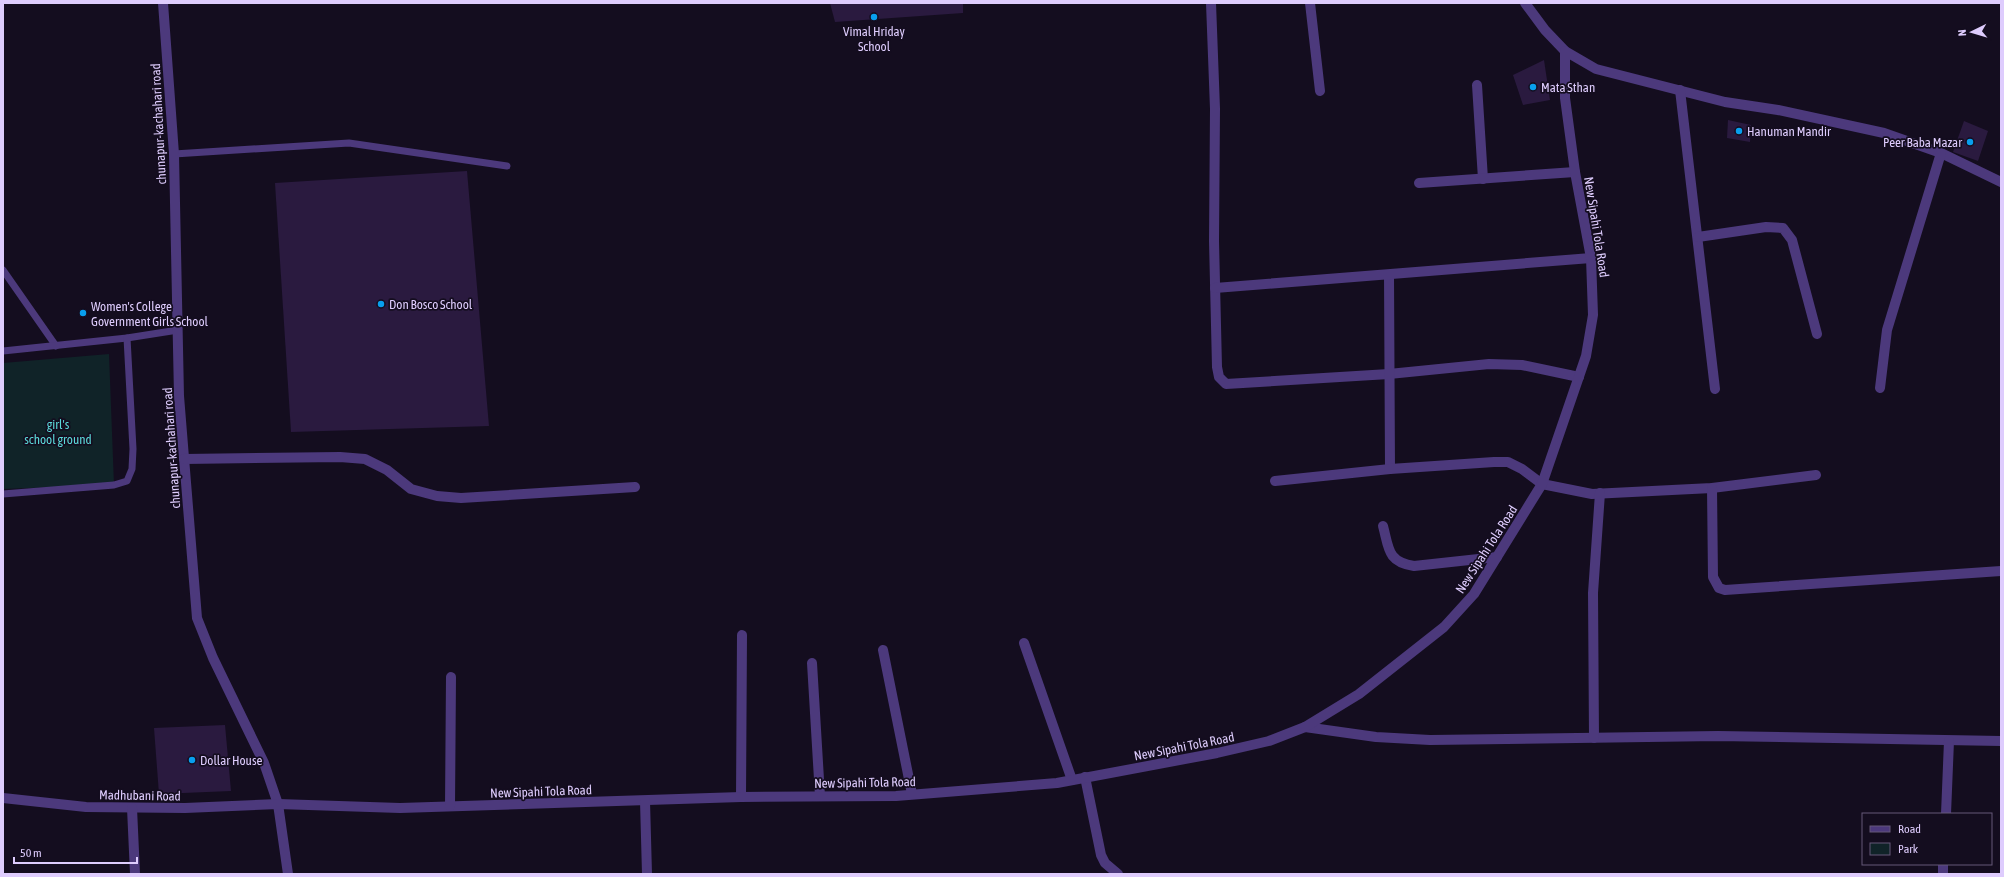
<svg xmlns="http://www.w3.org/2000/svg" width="2004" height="877" font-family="'Asap Condensed',sans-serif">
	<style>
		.green { fill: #102328 }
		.building { fill: #2a1a3f }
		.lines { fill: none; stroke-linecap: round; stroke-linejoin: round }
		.service { stroke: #4c397c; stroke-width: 7 }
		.minor { stroke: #4c397c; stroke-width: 10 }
		.poi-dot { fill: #089fee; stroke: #140d1f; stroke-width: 1.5 }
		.labels { text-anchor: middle; stroke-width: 3.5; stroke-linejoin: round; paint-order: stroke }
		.poi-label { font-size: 13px; fill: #deccfd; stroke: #140d1f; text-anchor: start }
		.street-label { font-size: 13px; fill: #deccfd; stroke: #140d1f }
		.park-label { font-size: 13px; fill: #5bdada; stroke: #140d1f }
	</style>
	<rect width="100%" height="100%" fill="#140d1f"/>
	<polygon class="green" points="109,354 114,485 3,489 3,363"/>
	<g class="building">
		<polygon points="830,3 963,3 963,13 835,22"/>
		<polygon points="1544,60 1550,100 1523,105 1513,75"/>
		<polygon points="1728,120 1751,125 1750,142 1727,138"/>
		<polygon points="1964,121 1988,131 1978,161 1953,152"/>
		<polygon points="467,171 489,426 291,432 275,183"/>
		<polygon points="225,725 231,791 159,794 154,728"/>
	</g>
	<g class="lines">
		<g class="service">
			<polyline points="174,154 349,143 507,166"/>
			<polyline points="3,270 56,346"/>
			<polyline points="3,351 127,338 178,330"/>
			<polyline points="3,494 114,485 127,481 132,469 133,449 127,338"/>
		</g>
		<g class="minor">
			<polyline points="163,3 174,154 179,396 197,618 213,658 264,763 278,804 288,874"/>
			<polyline points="1211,3 1215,109 1214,241 1217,367 1219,377 1226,384 1389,374 1489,364 1522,365 1579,377"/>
			<polyline points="1310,3 1320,91"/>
			<polyline points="1525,3 1545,30 1565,51 1596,69 1725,102 1778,110 1884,133 1941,153 2001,182"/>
			<polyline points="1477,85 1483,179"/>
			<polyline points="1680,90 1715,389"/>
			<polyline points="1419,183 1575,172"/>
			<polyline points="1698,237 1766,227 1783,228 1792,240 1817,334"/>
			<polyline points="1389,275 1390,469"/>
			<polyline points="1215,288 1591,258"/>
			<polyline points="1880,388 1887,330 1941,153"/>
			<polyline points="184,459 340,457 365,459 387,470 411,489 437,496 461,498 635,487"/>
			<polyline points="1275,481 1390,469 1494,462 1508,462 1522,469 1542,484 1592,494 1712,488 1816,475"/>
			<polyline points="1712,488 1713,577 1719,588 1725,590 2001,571"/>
			<path d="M1383,526c6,22 4,36 31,40l83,-9"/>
			<polyline points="1024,643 1072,780"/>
			<polyline points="883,650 912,794"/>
			<polyline points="812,663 820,796"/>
			<polyline points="1305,727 1376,737 1430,740 1718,736 2001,741"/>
			<polyline points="1594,738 1593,593 1600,493"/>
			<polyline points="1085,777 1101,855 1105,863 1118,874"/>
			<polyline points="741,797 742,635"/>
			<polyline points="3,798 86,807 185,808 278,804 400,808 741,797 896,796 1057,783 1217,753 1269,741 1305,727 1359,694 1444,627 1474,594 1542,484 1586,356 1593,315 1591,258 1575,172 1565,98 1565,51"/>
			<polyline points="645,801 647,874"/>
			<polyline points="450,806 451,677"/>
			<polyline points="132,808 135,874"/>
			<polyline points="1946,814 1949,741"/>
			<polyline points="1943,874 1943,864"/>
		</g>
	</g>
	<g class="poi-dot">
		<circle cx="874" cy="17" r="4"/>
		<circle cx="1533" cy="87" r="4"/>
		<circle cx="1739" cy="131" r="4"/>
		<circle cx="1970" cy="142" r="4"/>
		<circle cx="381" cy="304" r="4"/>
		<circle cx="83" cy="313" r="4"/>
		<circle cx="192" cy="760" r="4"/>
	</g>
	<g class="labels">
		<g class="poi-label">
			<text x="874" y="36" text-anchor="middle">Vimal Hriday<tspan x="874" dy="15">School</tspan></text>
			<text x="1541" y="92">Mata Sthan</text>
			<text x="1747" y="136">Hanuman Mandir</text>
			<text x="1962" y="147" text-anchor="end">Peer Baba Mazar</text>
			<text x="389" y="309">Don Bosco School</text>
			<text x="91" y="311">Women's College<tspan x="91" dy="15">Government Girls School</tspan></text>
			<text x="200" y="765">Dollar House</text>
		</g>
		<g class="street-label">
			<text transform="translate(158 124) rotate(-93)" y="5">chunapur-kachahari road</text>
			<text transform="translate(1597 227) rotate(81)" y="5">New Sipahi Tola Road</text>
			<text transform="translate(171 448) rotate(-94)" y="5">chunapur-kachahari road</text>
			<text transform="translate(1486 549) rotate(-57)" y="5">New Sipahi Tola Road</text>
			<text transform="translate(1184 746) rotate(-11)" y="5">New Sipahi Tola Road</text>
			<text transform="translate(865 782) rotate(-1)" y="5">New Sipahi Tola Road</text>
			<text transform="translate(541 791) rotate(-2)" y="5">New Sipahi Tola Road</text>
			<text transform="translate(140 795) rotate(1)" y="5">Madhubani Road</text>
		</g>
		<g class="park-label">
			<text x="58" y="429">girl's<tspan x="58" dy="15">school ground</tspan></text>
		</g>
	</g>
	<rect width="2004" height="877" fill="none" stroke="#deccfd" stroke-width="8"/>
	<rect x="1862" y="813" width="130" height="52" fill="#140d1f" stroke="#655978"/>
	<rect x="1870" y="826" width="20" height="6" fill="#4c397c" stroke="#655978"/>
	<text x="1898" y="833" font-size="12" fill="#deccfd">Road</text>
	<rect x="1870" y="843" width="20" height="12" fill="#102328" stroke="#655978"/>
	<text x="1898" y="853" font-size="12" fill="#deccfd">Park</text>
	<g transform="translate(1972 32) rotate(265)" stroke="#140d1f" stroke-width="3" paint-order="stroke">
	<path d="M0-3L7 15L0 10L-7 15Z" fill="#deccfd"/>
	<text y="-6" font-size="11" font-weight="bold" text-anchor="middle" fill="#deccfd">N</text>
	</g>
	<path d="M14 857v6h123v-6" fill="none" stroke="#deccfd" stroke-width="2"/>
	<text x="20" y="857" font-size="12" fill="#deccfd" stroke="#140d1f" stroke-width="3" paint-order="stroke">50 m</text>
</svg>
